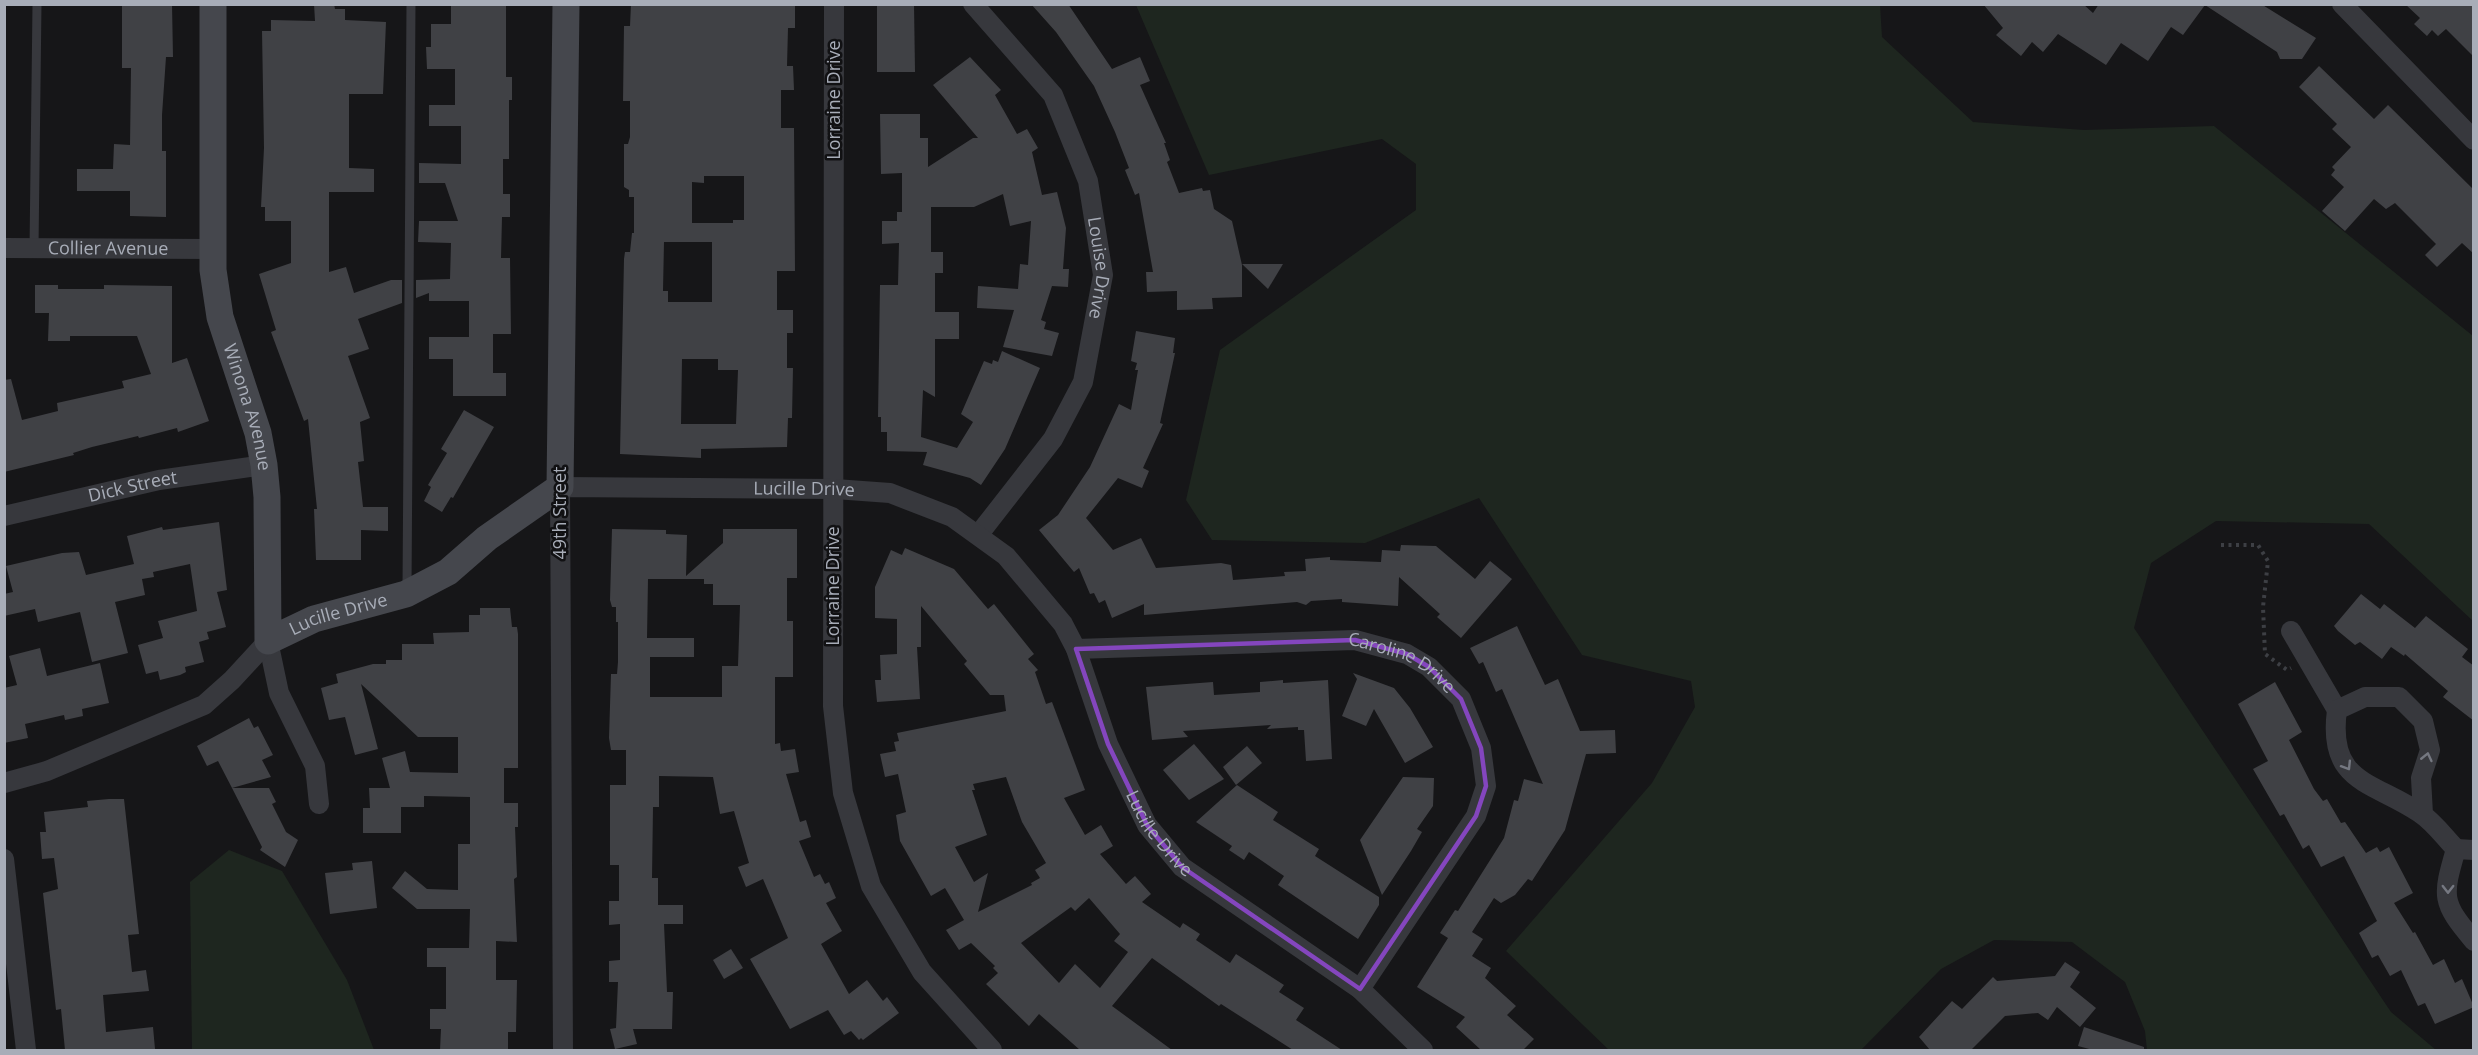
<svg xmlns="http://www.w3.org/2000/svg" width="2478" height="1055" font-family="'Open Sans',sans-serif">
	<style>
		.green { fill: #1e261f }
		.building { fill: #404145; fill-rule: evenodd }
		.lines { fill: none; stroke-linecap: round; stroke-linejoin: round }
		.path { stroke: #3d3f44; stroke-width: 4; stroke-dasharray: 3 4.5; stroke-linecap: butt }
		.lane { stroke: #37383d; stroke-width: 9 }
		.street { stroke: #37383d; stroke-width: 20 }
		.secondary { stroke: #45474d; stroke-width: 27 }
		.oneway { stroke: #757881 }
		.marked { fill: none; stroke: #8446be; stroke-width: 4.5; stroke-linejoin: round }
		.labels { text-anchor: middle; stroke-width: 5; stroke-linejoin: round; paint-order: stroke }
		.street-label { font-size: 18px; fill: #a8adb8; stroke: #111113 }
	</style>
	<rect width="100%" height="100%" fill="#161618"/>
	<g class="green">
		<polygon points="1136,5 1880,5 1882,37 1973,122 2084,130 2214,126 2473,336 2473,621 2369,524 2216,521 2151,563 2134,628 2391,1012 2436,1050 2147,1050 2145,1031 2125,982 2072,942 1994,940 1941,969 1861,1050 1609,1050 1506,951 1652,783 1695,707 1691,681 1582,655 1479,498 1365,543 1212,540 1186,500 1220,350 1416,210 1416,164 1382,139 1209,175"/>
		<polygon points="229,850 282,871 347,980 374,1050 192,1050 190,882"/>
	</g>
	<g class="building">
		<polygon points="122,4 172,4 173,57 166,57 162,115 162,151 166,151 166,217 130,216 130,191 77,191 77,169 113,169 114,144 130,145 131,68 122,68"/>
		<polygon points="314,4 334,4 335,9 345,9 345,20 386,22 383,94 349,94 349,168 374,169 374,192 329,192 329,272 346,267 354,293 391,280 402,280 402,303 358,319 369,349 348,356 370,418 360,422 364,461 358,462 363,507 388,507 388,531 361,530 361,560 316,560 314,509 317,509 308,419 304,421 271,332 276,330 259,274 291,263 291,221 265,221 265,207 261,207 264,148 262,31 271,31 271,20 315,21"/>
		<polygon points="451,4 506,4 506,77 512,77 512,100 509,100 509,159 503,159 503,194 510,194 510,217 502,217 501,258 510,258 511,334 493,334 493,373 506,373 506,396 453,396 453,359 429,359 429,337 469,337 469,301 429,301 429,293 416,298 416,280 450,279 451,243 418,242 419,221 458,221 445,183 419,183 419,163 461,164 461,126 429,126 429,105 455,105 455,69 427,69 426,47 431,47 431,24 451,24"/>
		<path d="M631,4h164v24h-7l-1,38h6l1,24h-13v38h13l1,143h-18v39h16v23h-6v35h6l-1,50h-4l-1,29 -86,2v9l-81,-4 4,-195 1,-7h5l2,-19h2v-36h-5v-7l-5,-3v-43h4l2,-7v-36h-7l1,-75h6zM704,176h40v44h-11v3h-41v-41l12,1zM664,242h48v60h-44v-11h-5zM682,359h36v11h20l-2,54h-55z"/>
		<polygon points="877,4 914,4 915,72 877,72"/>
		<polygon points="1031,4 1068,4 1112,69 1140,57 1150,81 1140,85 1166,143 1164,143 1170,160 1167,162 1179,193 1202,188 1203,191 1210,190 1214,209 1232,221 1242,265 1242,297 1212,298 1213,309 1177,310 1177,291 1147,292 1146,272 1153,272 1139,193 1135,195 1125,170 1129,168 1115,132 1094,86 1056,32"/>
		<polygon points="1983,4 2083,4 2093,13 2099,4 2261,4 2316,38 2302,59 2280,59 2277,52 2205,5 2183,35 2171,27 2148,61 2121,43 2106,65 2058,34 2043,52 2032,42 2021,56 1996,35 2003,28"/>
		<polygon points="2405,4 2474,4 2474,57 2446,29 2438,36 2432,30 2427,36 2414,24 2420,18"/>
		<polygon points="970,57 1001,90 995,95 1017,134 1027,129 1038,148 1032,152 1042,195 1057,192 1066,228 1063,269 1069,269 1068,287 1052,286 1041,320 1046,322 1044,329 1059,333 1052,356 1003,347 1014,310 977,308 978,286 1018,289 1020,264 1028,265 1031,221 1010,226 1003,194 974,207 931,207 931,252 943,252 943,273 935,273 935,312 959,312 959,339 935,339 935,397 923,390 921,437 957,448 973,422 961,414 984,361 992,364 993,360 998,362 1002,351 1040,368 1005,449 981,485 970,478 923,465 927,452 887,451 887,432 881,432 881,417 878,417 880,285 898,285 899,243 882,244 882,221 897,221 897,212 902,212 902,173 881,174 880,114 920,114 920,138 928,138 928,167 973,138 978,138 933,85"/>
		<polygon points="2319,66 2374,119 2388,105 2474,190 2474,254 2462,243 2437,267 2425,255 2436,244 2395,203 2386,209 2374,199 2345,231 2322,211 2344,187 2331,175 2335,170 2332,167 2351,147 2332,129 2337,124 2299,87"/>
		<polygon points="1242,264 1283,264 1268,289"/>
		<polygon points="35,285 58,285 58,289 104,289 104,285 172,286 172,363 187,358 209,421 178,432 177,428 139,438 138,436 92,447 73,453 74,455 4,472 4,380 11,379 22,420 58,411 57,403 124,388 122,381 151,374 137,336 70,336 70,341 48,341 49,313 35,313"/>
		<polygon points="1136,331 1175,338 1173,353 1175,353 1160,423 1163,424 1143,468 1149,471 1142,488 1118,478 1086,518 1113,550 1141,538 1156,568 1221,563 1231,565 1233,580 1285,576 1284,572 1306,571 1305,559 1330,557 1330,560 1381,562 1382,550 1400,551 1401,545 1436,546 1475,579 1490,561 1512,579 1461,638 1437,617 1440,614 1399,577 1398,606 1342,602 1342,599 1311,601 1306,605 1297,602 1144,615 1144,604 1112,618 1105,600 1099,603 1094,593 1090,594 1079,568 1074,572 1039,530 1058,515 1090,467 1119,404 1131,410 1138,370 1135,370 1137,363 1131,361"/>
		<polygon points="464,410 494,427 453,498 451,497 442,512 424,501 431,487 428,485 447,453 441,449"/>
		<polygon points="219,522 227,590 217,592 226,627 207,632 209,639 199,642 204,662 185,667 186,672 180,675 160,680 158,671 146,674 138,645 163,638 158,621 197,611 190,564 153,572 154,577 142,579 145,595 115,602 128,653 92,662 80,612 38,622 35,609 4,616 4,594 13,592 6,566 62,553 79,552 86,575 134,564 127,536 162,527 163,530"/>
		<path d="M612,529l54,1v4l21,1 -1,41 37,-33v-14h74v49h-10v43h6v56h-18v67l5,-1 1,8 14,-2 4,23 -13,2 14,48 6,-2 5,17 -12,4 15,36 6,-3 5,10 4,-2 7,16 -10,5 16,28 -21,13 28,50 18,-14 16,21 4,-4 12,16 -36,27 -2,-2 -2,2 -8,-9 -7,4 -16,-25 -38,19 -40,-70 38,-21 -25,-59 -17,8 -8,-20 11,-4 -15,-52 -14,3 -7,-37 -54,-1v31h-6l-1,71h6v27h25v19h-19l3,68h6l-1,37h-39l4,15 -22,5 -5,-20 6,-1 2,-46h-9v-21l11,-1v-36l-11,1v-24h10v-36h-9v-80h16v-35h-15l-2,-12 2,-64h6l1,-12v-40h-2v-15h-4l-2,-7zM648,579h56v5h9v21h27l-2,61h-16v31h-72v-40h44v-19h-47z"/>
		<path d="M905,548l49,21 34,40 6,-5 40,50 -6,5 10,11 -3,2 11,32 6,-2 33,88 -21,8 21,37 16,-10 12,21 -13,8 26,30 9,-8 16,18 -9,8 38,26 3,-5 17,11 -4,6 34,23 6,-9 48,31 -5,7 25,16 -8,12 46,30h-49l-72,-46 -2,2 -67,-48 -40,48 60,44h-92l-41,-36 -10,12 -43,-42 12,-11 -5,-5 2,-2 -24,-23 -12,7 -13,-20 18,-10 -19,-32 -14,8 -31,-55 -4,-26 10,-3 -8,-38 -13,3 -5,-23 16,-3 -2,-9 5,-1 -2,-8 109,-22 -2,-16h-14l-26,-31 3,-3 -46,-55v41h-4l3,52 -43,3 -2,-22h6l-1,-25 17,-1v-35l-22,-1v-31l16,-37 11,5zM1006,777l16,45 24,41 -11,7 5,8 -9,5 1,2 -54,27 10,-39 -14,9 -19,-35 32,-12 -15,-45h3l-2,-6zM1089,898l31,36 -6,7 14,11 -28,36 -25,-24 -16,19 -38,-40 50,-36 4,4z"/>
		<polygon points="2361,594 2380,609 2384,604 2415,628 2426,616 2468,649 2462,657 2474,666 2474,721 2443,697 2448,691 2405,654 2404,656 2391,647 2382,659 2360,642 2355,645 2338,631 2334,626"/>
		<polygon points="480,608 510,608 512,627 517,627 518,634 518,768 504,768 504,803 518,803 518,827 515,827 517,877 514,879 517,942 496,941 496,980 517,980 516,1032 508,1032 508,1050 440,1050 441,1029 430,1029 430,1009 446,1009 446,967 427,967 427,948 469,948 470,909 417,909 392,888 405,871 427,889 458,890 458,844 470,844 470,797 424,796 424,807 401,807 401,833 363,833 363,808 370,808 369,788 390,788 382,758 405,751 410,772 458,773 458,737 418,737 361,684 378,749 355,755 345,717 329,720 321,688 338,683 336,674 373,664 386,664 386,660 402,660 402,644 434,644 433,633 469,632 469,615 480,615"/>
		<polygon points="1517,626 1545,685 1558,679 1580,731 1615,730 1616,753 1586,754 1565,830 1532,881 1528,879 1515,895 1501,903 1494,898 1472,932 1483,939 1472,956 1491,968 1485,978 1516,1006 1507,1015 1534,1039 1523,1050 1481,1050 1456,1027 1465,1017 1417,987 1448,938 1440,933 1455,910 1458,911 1504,838 1514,800 1518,801 1524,779 1543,784 1502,689 1496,692 1483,662 1479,664 1470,648"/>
		<polygon points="40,648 47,676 100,663 109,703 82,709 83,716 65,720 64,715 25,724 28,738 4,743 4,688 17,685 9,656"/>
		<polygon points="1353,673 1394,688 1410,708 1433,747 1405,763 1374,709 1366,726 1342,716 1357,679"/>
		<polygon points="1283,680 1283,683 1328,680 1332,759 1306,761 1304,730 1298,730 1298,727 1267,729 1271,725 1183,731 1188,737 1152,740 1146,687 1213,682 1214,695 1260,692 1260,682"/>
		<polygon points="2275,682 2302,732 2289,740 2314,789 2323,801 2327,799 2341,823 2345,822 2366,853 2377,847 2380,852 2389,847 2413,893 2394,903 2413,933 2415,932 2433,965 2444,959 2455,983 2462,979 2474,1007 2435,1024 2425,1003 2418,1006 2401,970 2390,976 2378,955 2372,958 2359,933 2377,921 2344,856 2321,867 2309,845 2303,849 2284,814 2280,816 2253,769 2268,761 2238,704"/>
		<polygon points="249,718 254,728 258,726 273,755 262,760 271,777 232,788 218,761 207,766 197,746"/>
		<polygon points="1194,744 1224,779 1189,800 1163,770"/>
		<polygon points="1247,746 1262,763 1236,785 1223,767"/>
		<polygon points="1403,777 1434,778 1433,806 1417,829 1422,832 1411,851 1382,895 1360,840"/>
		<polygon points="1237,785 1278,812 1273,820 1319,849 1315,856 1379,897 1379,905 1358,939 1278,885 1284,876 1249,852 1244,860 1229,850 1232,846 1196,822"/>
		<polygon points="232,788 269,788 276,802 272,804 286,832 298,840 285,867 260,850 262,847"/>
		<polygon points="109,799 124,799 139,934 128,935 132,972 146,970 149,991 103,995 106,1032 153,1027 155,1049 65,1050 61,1009 56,1010 43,893 58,889 54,858 42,859 40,832 46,832 44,812 88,807 87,801"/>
		<polygon points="372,861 377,908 330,914 325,873 353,870 352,863"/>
		<polygon points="731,949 743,968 724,979 713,960"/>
		<polygon points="2065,962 2080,972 2070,987 2096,1008 2080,1027 2057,1007 2048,1020 2038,1013 2005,1016 1971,1050 1930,1050 1919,1037 1952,1001 1962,1009 1993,977 1997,981 2055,976"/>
		<polygon points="2084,1027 2144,1047 2144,1050 2093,1050 2078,1046"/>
	</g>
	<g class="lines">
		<polyline class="path" points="2221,545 2258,545 2268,561 2263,607 2265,654 2287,670 2291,668"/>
		<g class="lane">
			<polyline points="34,248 37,4"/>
			<polyline points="407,589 411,4"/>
		</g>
		<g class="street">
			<polyline points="834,4 833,706 843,793 871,886 922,972 992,1050"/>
			<path id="s1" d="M973,4l80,91 35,86 15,94 -20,107 -30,57 -74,95"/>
			<polyline points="2342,4 2474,140"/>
			<path id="s2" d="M4,248l207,1"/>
			<path id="s3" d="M4,516l155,-36 105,-15"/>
			<polyline points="2291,631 2337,710"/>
			<polyline points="268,641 279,693 315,766 319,804"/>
			<path id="s4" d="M1076,649l279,-9 52,14 22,13 32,32 20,49 5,38 -10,30 -116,173"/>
			<polyline points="4,783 47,771 204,705 232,680 268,641"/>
			<path d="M2423,814l-2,-36 9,-28 -7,-29 -24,-24h-34l-28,13c-10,74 36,71 83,103 14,9 25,25 36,36"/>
			<path d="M2474,850l-18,-1c-14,48 -15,53 18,92"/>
			<polyline points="4,859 26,1050"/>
			<path id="s5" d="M563,1050l-3,-563 275,2 55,4 62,24 54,39 57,68 13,25 32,95 39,81 35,42 178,122 63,61"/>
		</g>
		<path class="secondary" id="s6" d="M213,4v266l7,47 38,116 6,32 3,32 1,144 46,-22 92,-25 42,-22 39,-34 73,-51 6,-483"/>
	</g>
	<defs><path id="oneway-chevron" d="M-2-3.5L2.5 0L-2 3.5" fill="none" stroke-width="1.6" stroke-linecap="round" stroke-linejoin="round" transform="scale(1.5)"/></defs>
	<g class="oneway">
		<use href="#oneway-chevron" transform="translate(2427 757) rotate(-77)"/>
		<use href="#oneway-chevron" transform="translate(2347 766) rotate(58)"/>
		<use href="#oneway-chevron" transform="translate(2448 889) rotate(90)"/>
	</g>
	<path class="marked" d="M1355,640l52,14 22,13 32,32 20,49 5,38 -10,30 -116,173 -178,-122 -35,-42 -39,-81 -32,-95z"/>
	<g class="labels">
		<g class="street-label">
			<text transform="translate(834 100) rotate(-90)" y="6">Lorraine Drive</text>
			<text dy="6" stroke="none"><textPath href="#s2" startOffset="104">Collier Avenue</textPath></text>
			<text dy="6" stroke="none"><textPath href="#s1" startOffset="302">Louise Drive</textPath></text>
			<text dy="6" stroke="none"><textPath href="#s6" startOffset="408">Winona Avenue</textPath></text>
			<text dy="6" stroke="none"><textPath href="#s3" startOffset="132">Dick Street</textPath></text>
			<text dy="6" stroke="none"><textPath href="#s5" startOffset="807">Lucille Drive</textPath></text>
			<text transform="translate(560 513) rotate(-90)" y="6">49th Street</text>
			<text transform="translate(833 586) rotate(-90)" y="6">Lorraine Drive</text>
			<text dy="6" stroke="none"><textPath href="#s6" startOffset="720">Lucille Drive</textPath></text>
			<text dy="6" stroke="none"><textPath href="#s4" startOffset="332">Caroline Drive</textPath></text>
			<text dy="6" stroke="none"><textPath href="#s5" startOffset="1347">Lucille Drive</textPath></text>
		</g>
	</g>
	<rect width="2478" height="1055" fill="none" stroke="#a8adb8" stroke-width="12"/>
</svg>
